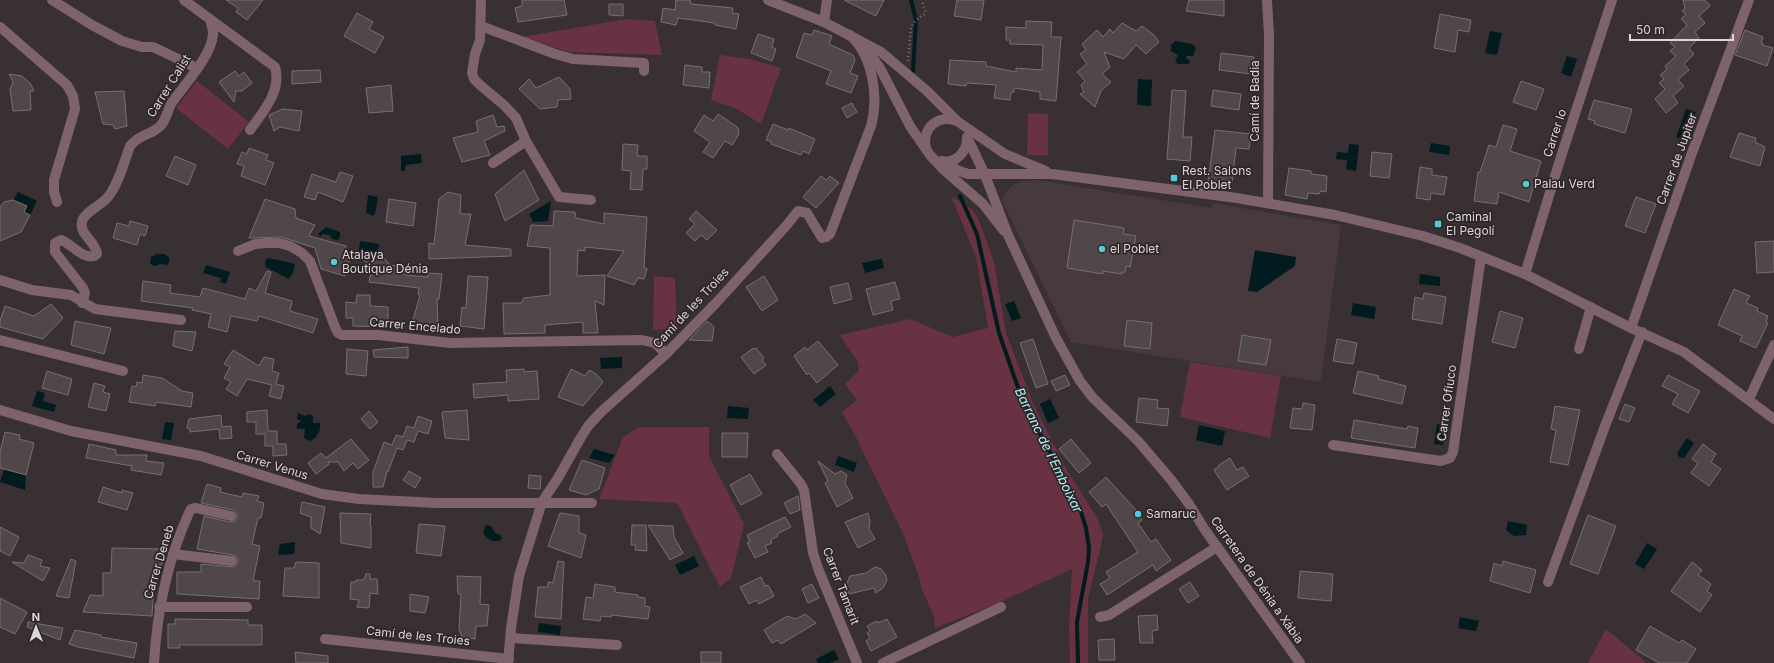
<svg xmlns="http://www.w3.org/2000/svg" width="1774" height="663" font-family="Inter,sans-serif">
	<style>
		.built { fill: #48393d }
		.green { fill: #683243 }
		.water { fill: #021b1e }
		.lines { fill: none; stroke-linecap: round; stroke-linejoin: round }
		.stream { stroke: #021b1e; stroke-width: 4 }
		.building { fill: #4f4749; stroke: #786f71 }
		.path { stroke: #797374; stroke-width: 2.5; stroke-dasharray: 1 3; stroke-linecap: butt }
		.minor { stroke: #7e636a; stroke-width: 10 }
		.poi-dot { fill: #52cbd8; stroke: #2e2628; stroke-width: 1.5 }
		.labels { text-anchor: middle; stroke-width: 3.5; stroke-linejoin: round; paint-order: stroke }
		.street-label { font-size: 12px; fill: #dcd7d8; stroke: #2e2628 }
		.poi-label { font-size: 12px; fill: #dcd7d8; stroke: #2e2628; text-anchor: start }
		.water-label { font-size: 13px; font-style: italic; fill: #aff2f9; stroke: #2e2628 }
	</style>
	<rect width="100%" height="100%" fill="#383032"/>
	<polygon class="built" points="1037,180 1211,208 1213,203 1341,225 1321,382 1071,342 1002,201 1004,196 1011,186 1021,182"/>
	<g class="green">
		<polygon points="627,19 655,21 662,55 569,52 521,37"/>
		<polygon points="720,55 750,59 781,68 761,124 735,108 711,100"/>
		<polygon points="197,81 249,122 228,149 176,108"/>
		<polygon points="1028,113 1048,114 1048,155 1027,155"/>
		<polygon points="951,196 973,210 980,223 994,262 1006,333 1033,403 1068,472 1096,516 1100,525 1103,535 1101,546 1088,599 1088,663 1070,663 1069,629 1072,569 996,604 935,628 934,616 922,590 920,580 904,536 856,437 842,412 857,400 845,384 859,371 858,362 840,335 910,319 953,337 988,328 976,257"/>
		<polygon points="654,276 675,278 677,329 653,330"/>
		<polygon points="1190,362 1281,376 1270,438 1180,417"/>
		<polygon points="639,427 709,427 709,456 744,524 731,578 720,587 677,503 599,499 623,437"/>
		<polygon points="1606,629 1647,663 1588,663"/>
	</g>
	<g class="water">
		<polygon points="1490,31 1502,33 1497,55 1485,53"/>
		<polygon points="1175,41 1192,44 1196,48 1193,56 1186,56 1186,58 1190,61 1189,64 1178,64 1175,62 1178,55 1171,51 1171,45"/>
		<polygon points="1567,56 1577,59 1571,77 1561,73"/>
		<polygon points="1138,79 1152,80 1151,106 1137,105"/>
		<polygon points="1686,109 1696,112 1685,140 1676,137"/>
		<polygon points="1431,143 1450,146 1449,155 1429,152"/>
		<polygon points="1349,144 1359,145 1356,171 1346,169 1347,160 1336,159 1337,152 1348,153"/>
		<polygon points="421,154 422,163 406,165 405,171 401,171 401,156"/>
		<polygon points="18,192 37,201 30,215 24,212 27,206 13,200"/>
		<polygon points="368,195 378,197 375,214 374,214 373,216 366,213"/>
		<polygon points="551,201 548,221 533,222 529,214"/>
		<polygon points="326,227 340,232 340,237 338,240 332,239 330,235 322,234 321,237 318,234"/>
		<polygon points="360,241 379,244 377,255 372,255 365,260 358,258"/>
		<polygon points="1255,250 1296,257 1295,266 1257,292 1248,291"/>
		<polygon points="157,254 164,254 169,257 169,262 167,265 160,264 155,266 150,264 151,257"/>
		<polygon points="269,258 295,264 293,273 289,279 266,267 265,263 266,259"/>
		<polygon points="882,259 884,268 865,273 862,263"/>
		<polygon points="206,265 230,272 226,284 220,282 221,278 203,273"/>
		<polygon points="1420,274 1440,277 1440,286 1419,284"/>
		<polygon points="1014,301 1021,318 1012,321 1005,304"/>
		<polygon points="1353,303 1376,307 1374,319 1351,315"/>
		<polygon points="622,357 622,368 601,369 600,358"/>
		<polygon points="830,386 836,394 820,407 813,400"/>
		<polygon points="37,391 45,393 43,401 56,405 54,412 32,406"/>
		<polygon points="1050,399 1059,418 1048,423 1040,404"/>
		<polygon points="728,406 749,408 748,419 727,418"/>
		<path d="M298,413l7,3 5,-2 3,2v7h7c1,8 -3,16 -11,18l-5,-3 1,-9h-8v-5l4,-3 -4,-2z"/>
		<polygon points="165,422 174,423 171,440 162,439"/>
		<polygon points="1437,424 1446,426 1443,445 1434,444"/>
		<polygon points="1199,425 1225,431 1222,446 1196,440"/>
		<polygon points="1687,438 1694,443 1684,458 1679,457 1677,453"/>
		<polygon points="594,449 615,455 609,463 589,458"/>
		<polygon points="838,456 857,463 854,472 835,465"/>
		<polygon points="4,469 26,475 25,490 0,482"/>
		<polygon points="1508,521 1527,525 1526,535 1514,536 1506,530"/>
		<path d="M486,525l5,1 4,7 6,2 1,4c-7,5 -16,1 -19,-7z"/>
		<polygon points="295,542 294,554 278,555 280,544"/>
		<polygon points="1647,543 1657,549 1644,569 1635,564"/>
		<polygon points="694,556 699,566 680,575 675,565"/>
		<polygon points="1460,617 1479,621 1476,631 1458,628"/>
		<polygon points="539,623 561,626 560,635 538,632"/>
		<polygon points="834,650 839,659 830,663 818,663 816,659"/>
	</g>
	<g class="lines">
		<g class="stream">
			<polyline points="911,0 916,20 913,71"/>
			<polyline points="960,196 977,234 999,333 1016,382 1026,407 1080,509 1086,528 1089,548 1088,562 1077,622 1078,663"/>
		</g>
	</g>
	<g class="building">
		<polygon points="226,0 263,0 247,20 236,12 238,8"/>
		<polygon points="522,0 564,0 567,15 518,22 515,8 522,6"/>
		<polygon points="676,0 690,0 691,4 733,8 732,13 739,14 736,29 715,25 715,23 678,18 676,25 661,22 663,8 675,10"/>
		<polygon points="844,0 884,0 876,16"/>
		<polygon points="957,0 984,0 981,20 954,16"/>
		<polygon points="1189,0 1224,0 1224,16 1186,11"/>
		<polygon points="1683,0 1705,0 1710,6 1699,16 1705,23 1695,32 1699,38 1689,48 1694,54 1684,64 1689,70 1678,80 1684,86 1673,96 1678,103 1666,113 1655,99 1665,89 1659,83 1664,79 1660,75 1667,69 1665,66 1676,56 1670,51 1675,47 1670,43 1687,25 1681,19 1686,14 1682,11 1685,8"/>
		<polygon points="609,4 623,4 623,16 609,15"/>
		<polygon points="357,13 373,22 369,29 384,37 375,53 344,36"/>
		<polygon points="1440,14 1471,20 1469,32 1458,30 1455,52 1434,48"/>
		<polygon points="1026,21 1052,22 1051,37 1061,37 1056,101 1040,99 1040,92 1014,88 1014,92 1011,92 1010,100 994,98 996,85 967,83 966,86 948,84 950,60 986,62 986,66 1016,72 1016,68 1042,70 1043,45 1010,44 1010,40 1006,40 1006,27 1026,28"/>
		<polygon points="1122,23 1136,31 1142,26 1154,35 1159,42 1146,54 1136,45 1124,59 1104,52 1110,67 1102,74 1111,82 1101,91 1095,107 1080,94 1084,92 1081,85 1085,81 1077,72 1087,64 1080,54 1086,50 1082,44 1097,30 1103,37 1110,29 1113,33"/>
		<polygon points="814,30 832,36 829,44 853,55 855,60 850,73 858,76 851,93 826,84 831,71 796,57 804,33 812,35"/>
		<polygon points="1745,30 1763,37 1761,43 1763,43 1762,45 1773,48 1767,66 1735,55"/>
		<polygon points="758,34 774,39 772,47 776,49 772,61 751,53"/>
		<polygon points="1221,53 1254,57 1252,74 1219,70"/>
		<polygon points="685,65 702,67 702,72 710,72 709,88 683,85"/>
		<polygon points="320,70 321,82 292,84 292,71"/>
		<polygon points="235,71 239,76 244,72 252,83 242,91 236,91 234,102 219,82"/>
		<polygon points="9,74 22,76 30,83 34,91 30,91 31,110 13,111 10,89 13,82"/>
		<polygon points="559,77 570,89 571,99 558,100 557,107 540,109 519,89 529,79 536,88"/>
		<polygon points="1521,81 1544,89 1536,110 1513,102"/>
		<polygon points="391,85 393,111 369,113 366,88"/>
		<polygon points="1172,90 1186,91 1183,137 1192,137 1190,161 1167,159"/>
		<polygon points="1213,90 1241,94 1239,110 1211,106"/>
		<polygon points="124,91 127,126 115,129 113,125 103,124 95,92"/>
		<polygon points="1594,100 1632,109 1625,133 1594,124 1595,121 1588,119"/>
		<polygon points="852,103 857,112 847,118 842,108"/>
		<polygon points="283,109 302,111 299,131 280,127 274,131 269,115"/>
		<polygon points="718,114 736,126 738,128 739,134 732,145 725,141 713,158 703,152 710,142 694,131 704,115 713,121"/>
		<polygon points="493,115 497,127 504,126 505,131 484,141 490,155 462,162 453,138 478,132 476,121"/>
		<polygon points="773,124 788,130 789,128 815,139 809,154 803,151 801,155 771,144 772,142 766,140"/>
		<polygon points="1503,125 1517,129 1510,151 1541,161 1529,202 1499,192 1497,204 1474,201 1478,172 1480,172 1489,145 1496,147"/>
		<polygon points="1215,130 1251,134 1249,149 1236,148 1232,184 1208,181"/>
		<polygon points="1739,133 1756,138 1755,142 1765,147 1760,166 1730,157"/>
		<polygon points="623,144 638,145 637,156 647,156 647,169 643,169 642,190 630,189 631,171 622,170"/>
		<polygon points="249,148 268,155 266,160 274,163 265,185 241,176 244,166 237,164 242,152 247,154"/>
		<polygon points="1372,152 1392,154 1389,178 1370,176"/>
		<polygon points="175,156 196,165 188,185 166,176"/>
		<polygon points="1420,167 1432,169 1432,175 1447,177 1444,195 1431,193 1430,200 1416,198"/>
		<polygon points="1289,168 1311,171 1311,174 1327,176 1326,192 1320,191 1319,194 1308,193 1307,199 1285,195"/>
		<polygon points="524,170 539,200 505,221 495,194"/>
		<polygon points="340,172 353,176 343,202 318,192 315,200 304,197 312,174 336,182"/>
		<polygon points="821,176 826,180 830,176 839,183 816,208 803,197"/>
		<polygon points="448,192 461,195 460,214 471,214 465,245 511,249 511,256 429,259 429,243 434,244 439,199"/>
		<polygon points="1636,197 1656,204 1645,233 1625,226"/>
		<polygon points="265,199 295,209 296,218 315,225 309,236 346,246 345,253 351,254 345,276 321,269 315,248 281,237 249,238"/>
		<polygon points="389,199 416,203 413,226 386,222"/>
		<polygon points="13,200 27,206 24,212 30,215 21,232 0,241 0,207 4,202"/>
		<polygon points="554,211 575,212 576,218 604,224 604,213 647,217 644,267 647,269 644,279 638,278 634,285 607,276 624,251 585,247 585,251 578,250 577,276 605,275 604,305 595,301 598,333 583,333 583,322 545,325 545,333 504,334 503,303 521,303 524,298 550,295 550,248 527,246 531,225 553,226"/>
		<polygon points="696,211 717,230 707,240 701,235 695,241 686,233 695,224 689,219"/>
		<polygon points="1074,220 1124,228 1123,234 1136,236 1130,267 1126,266 1125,272 1122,272 1122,274 1103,271 1103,274 1067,268"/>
		<polygon points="130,221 148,226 145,236 140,234 137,245 113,238 117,223 129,226"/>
		<polygon points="1774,241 1774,272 1757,273 1755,242"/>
		<polygon points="378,256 384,258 390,265 406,267 405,275 428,277 428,273 442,274 439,299 437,299 438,328 411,327 420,295 418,294 419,288 369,282 372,267 363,260"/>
		<polygon points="267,271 271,272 265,293 292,301 290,311 318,319 313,333 259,316 257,321 231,316 227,332 208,327 211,314 192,310 193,308 141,301 143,281 171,285 170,293 200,297 203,288 245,299 249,288 256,291"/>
		<polygon points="468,276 488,277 484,329 460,326 462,307 466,308"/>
		<polygon points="764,276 778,300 762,311 746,287"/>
		<polygon points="895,282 900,299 891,301 893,310 873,315 866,289"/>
		<polygon points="848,283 852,299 834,304 830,287"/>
		<polygon points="1734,289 1750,296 1746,303 1758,308 1757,311 1768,316 1766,322 1768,323 1756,348 1740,341 1742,336 1718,325"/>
		<polygon points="1424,293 1446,297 1442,324 1412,319 1415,297 1423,299"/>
		<polygon points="357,295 370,295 370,306 388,307 388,327 353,326 353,318 346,318 346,302 356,303"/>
		<polygon points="51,304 63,318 43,339 0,327 0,321 5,306 34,316"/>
		<polygon points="1500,311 1523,318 1515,348 1492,342"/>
		<polygon points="1127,320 1152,323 1150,349 1124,346"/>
		<polygon points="75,321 111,328 104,354 71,345"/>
		<polygon points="707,321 714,327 712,341 689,340"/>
		<polygon points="175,331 196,332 192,351 173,346"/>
		<polygon points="1242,335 1271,340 1266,365 1238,361"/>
		<polygon points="1033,339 1048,384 1036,388 1020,343"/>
		<polygon points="1337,339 1357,343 1353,364 1333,361"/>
		<polygon points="818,341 838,365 817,383 809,373 807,375 794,356 805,347 807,350"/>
		<polygon points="408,347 408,358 374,357 373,350"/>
		<polygon points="756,348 764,358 762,360 766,365 754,374 741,357 752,349"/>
		<polygon points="347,349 368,351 366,376 346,374"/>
		<polygon points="233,350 259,366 264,357 274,359 272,371 279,373 276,384 284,386 281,399 269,396 272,385 247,379 237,396 226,389 231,382 224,378 230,367 224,364"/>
		<polygon points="524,369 524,372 537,371 539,399 508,401 508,395 474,398 473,384 507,382 506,370"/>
		<polygon points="571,369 585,376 589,370 596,374 603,382 583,406 558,397"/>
		<polygon points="47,371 72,379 68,395 42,388"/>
		<polygon points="1358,371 1379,376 1378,379 1406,386 1402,404 1353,393"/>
		<polygon points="143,375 162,378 182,391 193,393 191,407 156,402 155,406 129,402 132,386 136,387 137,382 142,383"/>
		<polygon points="1065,375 1070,385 1056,391 1051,381"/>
		<polygon points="1668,375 1700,391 1688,413 1672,404 1678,394 1662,386"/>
		<polygon points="94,383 105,386 103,392 110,394 106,411 88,407"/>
		<polygon points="1139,398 1158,400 1157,408 1169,409 1167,426 1136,422"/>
		<polygon points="1303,403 1315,405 1312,430 1290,428 1293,408 1302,409"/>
		<polygon points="1625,404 1635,408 1629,422 1619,419"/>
		<polygon points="1555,406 1580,410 1568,465 1550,462 1556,430 1551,429"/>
		<polygon points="267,410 268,431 277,431 277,444 286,444 287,455 273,456 273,446 265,446 265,434 256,434 256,422 247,422 247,412"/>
		<polygon points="467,410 469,440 445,438 442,412"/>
		<polygon points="369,411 378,422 370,429 361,419"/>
		<polygon points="221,415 222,427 231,426 232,438 220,439 219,429 190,432 190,429 187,428 189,419"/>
		<polygon points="418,416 432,421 428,434 418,431 414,442 407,440 403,450 397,448 388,472 387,471 383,487 373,487 373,472 384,442 392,445 396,435 403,437 407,426 414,428"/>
		<polygon points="1354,420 1407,429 1408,426 1418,428 1415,448 1351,438"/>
		<polygon points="5,432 20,435 19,439 34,443 26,475 0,468 0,452"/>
		<polygon points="722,433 748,433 747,457 722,457"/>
		<polygon points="351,439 369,460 358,469 353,463 344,471 338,462 328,462 329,464 316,474 308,463 321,453 326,458"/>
		<polygon points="1071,439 1091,463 1079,473 1059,449"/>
		<polygon points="89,444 116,450 116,455 147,455 146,461 164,463 161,475 131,470 132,466 86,458"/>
		<polygon points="1703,444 1716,454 1711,462 1721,469 1709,486 1691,473 1698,463 1692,459"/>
		<polygon points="1230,458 1237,470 1243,467 1249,476 1227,490 1214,470 1219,466 1219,465"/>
		<polygon points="582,460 605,468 599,489 586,495 569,490"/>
		<polygon points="818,461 835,474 841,471 847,475 845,483 853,498 837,507 825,483 828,481"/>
		<polygon points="409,471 421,478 415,488 403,480"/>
		<polygon points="750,474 762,494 741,505 730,485"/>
		<polygon points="529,475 541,476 540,489 528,488"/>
		<polygon points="1106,477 1135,509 1142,520 1138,523 1151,542 1156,539 1171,560 1156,571 1153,565 1107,595 1100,584 1110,578 1106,572 1138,552 1106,504 1102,507 1089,492"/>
		<polygon points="207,484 221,488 220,492 242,497 243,493 259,496 257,501 264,503 261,518 258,518 252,544 260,546 253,581 260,581 259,599 177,594 177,572 201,572 201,564 234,567 238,562 238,558 233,555 197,549 204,516 230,522 235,521 237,517 237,514 233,510 201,503"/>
		<polygon points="103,487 122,493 122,490 133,493 127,510 98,502"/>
		<polygon points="798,496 800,510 790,514 784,503"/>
		<polygon points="302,502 325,507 320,534 311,528 311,517 300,513"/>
		<polygon points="340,513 371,514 370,525 371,526 371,548 341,543"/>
		<polygon points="560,513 579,516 579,533 586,535 581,558 548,546"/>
		<polygon points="868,513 870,521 869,529 875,539 858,548 845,522"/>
		<polygon points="1588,515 1616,526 1598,574 1570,564"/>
		<polygon points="785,517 791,527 777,534 778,536 771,540 772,543 765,546 768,552 755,558 747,543 750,542 747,535"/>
		<polygon points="419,524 445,526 441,556 416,553"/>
		<polygon points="632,525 646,525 647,551 635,550 636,545 631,545"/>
		<polygon points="648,525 673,526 674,537 683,553 670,560"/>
		<polygon points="0,527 19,537 10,556 0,551"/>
		<polygon points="112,548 163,549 162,565 155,565 152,616 83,612 90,595 103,596 103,573 111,573"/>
		<polygon points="28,555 42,560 40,566 50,568 43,581 12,562 24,563"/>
		<polygon points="71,559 76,561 69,598 56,596"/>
		<polygon points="558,561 564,562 561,619 535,617 538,587 548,587 548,582 553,583"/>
		<polygon points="1503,561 1536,570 1530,593 1490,581 1494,563 1502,566"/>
		<polygon points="296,562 319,563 319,598 283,596 285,568 294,568"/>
		<polygon points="1692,562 1702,570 1698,575 1711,584 1707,591 1712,595 1700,612 1671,591"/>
		<polygon points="875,567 881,569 885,574 887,580 883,588 876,593 874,588 849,594 846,585 850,576 866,573"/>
		<polygon points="1300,571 1333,574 1331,601 1298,598"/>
		<polygon points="366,574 370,574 370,579 377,579 378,594 370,593 369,608 357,607 359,600 350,599 351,582 356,582 356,580 364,580"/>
		<polygon points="457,576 481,577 480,604 489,605 487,626 476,626 475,639 462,637 459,629 461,594 458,594"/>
		<polygon points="761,577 765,586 768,585 774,596 759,604 757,600 749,604 740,587"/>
		<polygon points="1190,582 1199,596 1188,603 1179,589"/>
		<polygon points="595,584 615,587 615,592 638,595 638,597 645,598 645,606 650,607 648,619 611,615 611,617 601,616 600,621 583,619 586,597 593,598"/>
		<polygon points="812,584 819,598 808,603 802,589"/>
		<polygon points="410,594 429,597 425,613 410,611"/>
		<polygon points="0,598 27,612 15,634 0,627"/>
		<polygon points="805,614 816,623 781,644 778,640 772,643 764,630 787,616 796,619"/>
		<polygon points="1157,615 1158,630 1152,631 1153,643 1140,643 1138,616"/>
		<polygon points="175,619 248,620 248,625 262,625 262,645 179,645 180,648 168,648 168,624 175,624"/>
		<polygon points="887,619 897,637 871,651 866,641 870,638 867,633 870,631 867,626 877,621 878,623"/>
		<polygon points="28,622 63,628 60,640 27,627"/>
		<polygon points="1650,626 1679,643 1682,640 1696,649 1687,663 1659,663 1636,650"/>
		<polygon points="75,630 101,635 101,637 137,643 134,658 78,647 69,644"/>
		<polygon points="1114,639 1115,660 1099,660 1098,640"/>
		<polygon points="295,652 328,656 328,663 296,663"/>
		<rect x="701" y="652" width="20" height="11"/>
	</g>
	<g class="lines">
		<polyline class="path" points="908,61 911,27 916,20 925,14 925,11 922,0"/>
		<g class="minor">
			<polyline points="52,0 92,25 122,41 142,47 153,47 197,68"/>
			<path d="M184,0l91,67c7,24 -12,45 -25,63"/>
			<polyline points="481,0 480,40 475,54 472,73 474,79 480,85 504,105 516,118 526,141 559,197 591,200"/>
			<polyline points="768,0 824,22 881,52 927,91 957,121 1005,154 1046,171"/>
			<polyline points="1267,0 1269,35 1268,203"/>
			<polyline points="824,22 827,0"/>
			<polyline points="481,26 555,54 573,59 644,63 644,71"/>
			<polyline points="0,27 67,85 73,96 75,109 54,180 54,192 57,202"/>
			<polyline points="864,46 880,68 910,126 930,155 944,170 983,204 1004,231"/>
			<polyline points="967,137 985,175 1008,235 1056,338 1080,381 1093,398 1138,441 1172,481 1189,504 1205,530 1300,663"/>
			<path d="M926,149c-5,-21 12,-35 31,-28"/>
			<path d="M941,161c15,3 26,-9 26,-23"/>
			<polyline points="946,162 957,170 968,174 1052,174 1237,198 1335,215 1423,236 1460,248 1525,274 1631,328 1684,352 1774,419"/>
			<polyline points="493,163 526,141"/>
			<polyline points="238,251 255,244 266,243 279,243 290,246 302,253 310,261 335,327 338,333 342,335 378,335 450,343 642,340 655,343 666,354"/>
			<polyline points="1525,274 1559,163 1612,0"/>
			<polyline points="0,280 32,290 71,295 95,309 181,320"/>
			<path d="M82,303l3,-10 -2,-5 -28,-36v-9l6,-3c11,4 21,19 33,16l3,-2c-1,-13 -18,-19 -15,-32 1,-9 20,-17 26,-25 11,-14 16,-35 22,-51 10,-12 18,-10 28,-18 8,-6 9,-16 13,-24 12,-18 41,-48 42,-70 0,-5 -2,-11 -3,-15"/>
			<polyline points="1631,328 1692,153 1749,0"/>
			<polyline points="0,340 123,371"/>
			<polyline points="1579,349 1591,307"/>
			<polyline points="1749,399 1774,345"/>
			<polyline points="0,410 71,431 201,456 322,494 359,499 437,503 592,503"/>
			<polyline points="1333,445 1441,461 1450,458 1453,452 1481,257"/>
			<polyline points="777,454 801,484 804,490 813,553 819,571 857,663"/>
			<polyline points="173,554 232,561"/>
			<polyline points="1548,582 1605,426 1642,332"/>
			<polyline points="159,607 247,607"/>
			<polyline points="1100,617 1109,615 1217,547"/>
			<polyline points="511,638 617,645"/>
			<polyline points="325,639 509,659"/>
			<path d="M154,663c3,-51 13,-101 34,-148l3,-6 5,-1 35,8"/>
			<path d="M508,663l3,-35 8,-52 23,-74 16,-24 22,-39 8,-13 13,-14 65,-58 50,-51 70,-77 12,-15 9,2 15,25 4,-1 4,-3 41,-108c8,-29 2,-70 -21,-91"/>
			<polyline points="883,663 1001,607"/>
		</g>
	</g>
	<g class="poi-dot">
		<rect x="1170" y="174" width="8" height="8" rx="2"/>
		<circle cx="1526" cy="184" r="4"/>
		<rect x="1434" y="220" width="8" height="8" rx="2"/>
		<circle cx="1102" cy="249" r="4"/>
		<circle cx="334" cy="262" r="4"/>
		<circle cx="1138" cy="514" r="4"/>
	</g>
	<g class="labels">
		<g class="street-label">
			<text transform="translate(169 86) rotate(-58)" y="4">Carrer Calist</text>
			<text transform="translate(1255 101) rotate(-90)" y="4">Camí de Badia</text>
			<text transform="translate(1555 133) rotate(-72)" y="4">Carrer Io</text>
			<text transform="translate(1677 159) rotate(-70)" y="4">Carrer de Jupiter</text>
			<text transform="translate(691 308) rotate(-47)" y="4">Camí de les Troies</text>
			<text transform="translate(415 326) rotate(5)" y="4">Carrer Encelado</text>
			<text transform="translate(1447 403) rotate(-82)" y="4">Carrer Ofiuco</text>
			<text transform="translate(272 465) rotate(17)" y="4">Carrer Venus</text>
			<text transform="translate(159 562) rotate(-73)" y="4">Carrer Deneb</text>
			<text transform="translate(1257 580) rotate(55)" y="4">Carretera de Dénia a Xàbia</text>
			<text transform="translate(841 586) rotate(69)" y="4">Carrer Tamarit</text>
			<text transform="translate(418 636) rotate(6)" y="4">Camí de les Troies</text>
		</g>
		<g class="poi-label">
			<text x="1182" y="175">Rest. Salons<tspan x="1182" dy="14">El Poblet</tspan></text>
			<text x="1534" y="188">Palau Verd</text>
			<text x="1446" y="221">Caminal<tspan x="1446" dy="14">El Pegolí</tspan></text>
			<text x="1110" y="253">el Poblet</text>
			<text x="342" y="259">Atalaya<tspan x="342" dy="14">Boutique Dénia</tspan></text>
			<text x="1146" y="518">Samaruc</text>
		</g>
		<g class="water-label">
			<text transform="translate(1049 450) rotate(64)" y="5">Barranc de l'Emboixar</text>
		</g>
	</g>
	<g transform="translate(36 627) rotate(359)" stroke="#2e2628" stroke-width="3" paint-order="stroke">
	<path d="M0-3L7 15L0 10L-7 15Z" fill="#dcd7d8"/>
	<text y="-6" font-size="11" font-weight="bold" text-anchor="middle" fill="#dcd7d8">N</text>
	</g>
	<path d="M1630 34v6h103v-6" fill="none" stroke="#dcd7d8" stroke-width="2"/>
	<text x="1636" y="34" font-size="12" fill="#dcd7d8" stroke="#2e2628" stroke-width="3" paint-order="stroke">50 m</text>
</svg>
